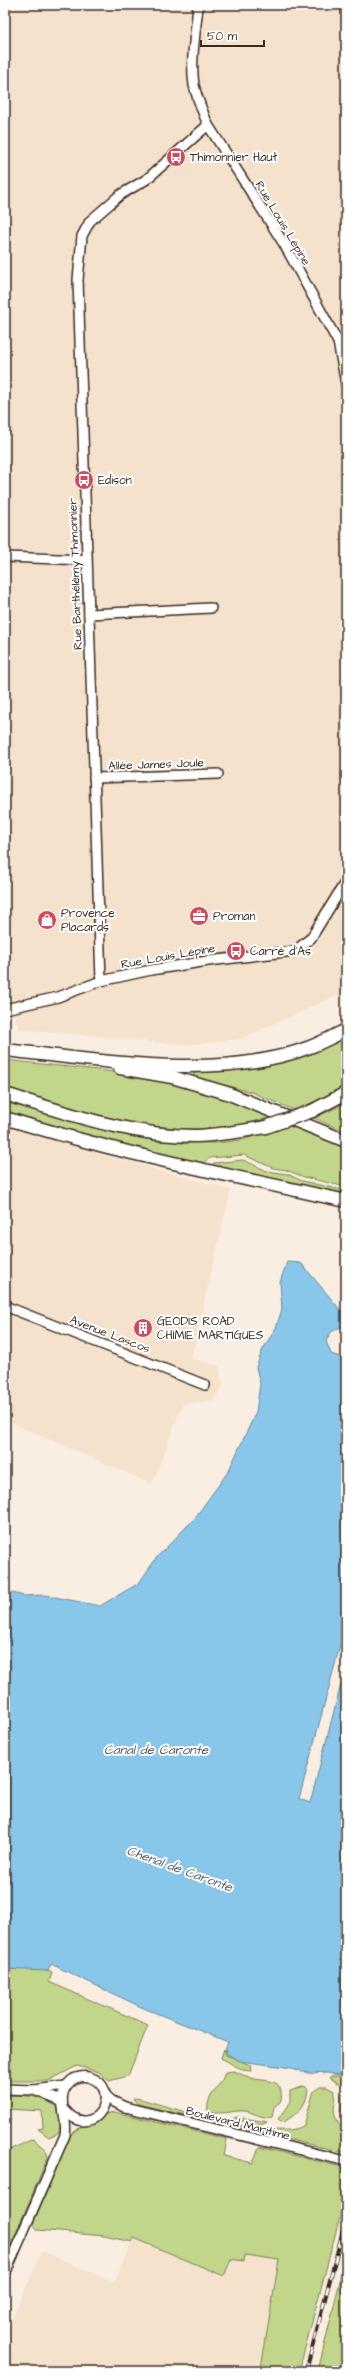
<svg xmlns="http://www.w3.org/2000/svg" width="351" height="2376" font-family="'Architects Daughter',sans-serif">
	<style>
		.built { fill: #f5e2cc }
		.green { fill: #c1d68b; stroke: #7e8054 }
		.water { fill: #89c7ea; stroke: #6a8898 }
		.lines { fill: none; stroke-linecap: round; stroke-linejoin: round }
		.street-casing { stroke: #3b2a1e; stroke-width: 12 }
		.secondary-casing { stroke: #3b2a1e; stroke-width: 15 }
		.street { stroke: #fff; stroke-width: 9 }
		.secondary { stroke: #fff; stroke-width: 12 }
		.rail-casing { stroke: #3b2a1e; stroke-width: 4 }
		.rail { stroke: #fff; stroke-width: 2.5; stroke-dasharray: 8; stroke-linecap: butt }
		.secondary-bridge-casing { stroke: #3b2a1e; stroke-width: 15; stroke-linecap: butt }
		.secondary-bridge { stroke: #fff; stroke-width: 12 }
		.labels { text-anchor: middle; stroke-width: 4; stroke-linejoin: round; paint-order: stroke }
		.poi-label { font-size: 12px; fill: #3b2a1e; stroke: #fff; text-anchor: start }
		.street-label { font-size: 12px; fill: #3b2a1e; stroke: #fff }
		.water-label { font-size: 13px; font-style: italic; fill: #52595b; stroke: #fff }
	</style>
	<rect width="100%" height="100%" fill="#f9eee1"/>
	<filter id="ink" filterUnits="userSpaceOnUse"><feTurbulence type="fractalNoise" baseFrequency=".025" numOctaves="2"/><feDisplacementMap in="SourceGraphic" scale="8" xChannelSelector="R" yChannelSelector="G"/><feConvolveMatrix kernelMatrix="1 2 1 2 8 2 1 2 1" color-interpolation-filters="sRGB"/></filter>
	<g filter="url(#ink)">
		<g class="built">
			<polygon points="5,5 346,5 346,991 241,1039 187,1045 19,1029 8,996 5,996"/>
			<polygon points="5,1127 231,1190 191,1358 219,1366 223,1385 214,1400 183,1404 152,1484 5,1420"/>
			<polygon points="134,2237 224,2276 230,2258 245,2255 279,2260 261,2368 264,2371 5,2371 5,2335 42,2251 114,2282"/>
			<polygon points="346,2342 346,2371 339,2371"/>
		</g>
		<g class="green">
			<polygon points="346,1034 346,1085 319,1100 294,1110 251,1092 193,1077 194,1073 229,1070 286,1059"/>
			<path d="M5,1060c57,7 116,10 172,23 34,9 66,21 98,33 -97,31 -177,0 -270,-27z"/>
			<polygon points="5,1102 84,1126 157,1141 215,1143 241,1140 296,1124 346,1145 346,1187 304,1177 286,1170 273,1168 244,1155 210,1158 204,1163 118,1144 5,1111"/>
			<polygon points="346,1103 346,1132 314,1118"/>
			<polygon points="243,1160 267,1171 287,1174 302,1181 346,1191 346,1194 210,1166 214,1163"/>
			<polygon points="20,1968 48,1971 52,1973 49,1982 148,2025 128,2076 109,2081 99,2072 77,2066 48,2081 5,2081 5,1969"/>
			<polygon points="224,2049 226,2055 250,2065 251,2071 243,2070 221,2058"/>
			<path d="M234,2071c7,3 13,6 21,8 16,3 28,-1 26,22l-7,6 -2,9c-9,4 -18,-4 -27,-5 -14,-1 -24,5 -37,0 -3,-15 14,-25 17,-39z"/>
			<polygon points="331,2076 346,2077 346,2088 329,2078"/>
			<path d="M305,2086l3,4c-2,17 -10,24 -25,32l-5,-3 12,-17v-11z"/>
			<path d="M320,2087h7l7,4c5,14 -6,15 6,34l6,2v26l-208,-49 -5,-5 4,-1c30,8 144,46 167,27l10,-34z"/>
			<polygon points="342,2093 346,2094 346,2117 340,2110"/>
			<path d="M5,2095c24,0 68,1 53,38l-9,4 -11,-8 5,-1 -1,-17 -37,-2z"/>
			<path d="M115,2112l112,27 -3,17 29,7 6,-16 87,21v26l-47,177h-35l-3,-3 18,-108 -34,-5 -1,6 -13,-2 -7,17 -90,-38 -2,4 -28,-6 -66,-6 -5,-6 37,-88c9,-10 32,-23 45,-24z"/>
			<polygon points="237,2117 267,2122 261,2125 232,2119"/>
			<polygon points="33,2139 46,2150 48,2157 5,2259 5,2152"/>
			<polygon points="346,2256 346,2342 339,2371 318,2371"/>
		</g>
		<polygon class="water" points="287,1262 301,1263 343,1313 346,1324 331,1332 326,1341 331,1354 346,1359 346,1623 299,1799 310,1803 346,1665 346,2076 327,2073 311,2074 292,2068 240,2061 227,2054 225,2049 228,2042 141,2007 51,1964 48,1971 5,1969 5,1591 24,1596 45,1595 100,1606 139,1583 157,1557 194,1519 228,1472 256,1412 260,1384 256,1367 263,1349 276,1328 282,1309 280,1282"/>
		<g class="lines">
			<g class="street-casing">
				<g id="street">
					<path d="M198,5c-2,26 -8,54 -4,80 3,14 9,27 14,40l76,119 54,98 8,42"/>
					<polyline points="5,557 86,560"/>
					<polyline points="89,614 211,608"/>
					<polyline points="94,778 218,774"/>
					<polyline points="101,981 78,280 82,236 90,221 120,195 147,179 208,125"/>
					<polyline points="5,1009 58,997 101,981 151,970 208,961 295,951 311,938 346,881"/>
					<polyline points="5,1306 205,1385"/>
					<polyline points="5,2089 34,2090 66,2086"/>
					<polyline points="34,2090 61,2101"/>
					<polyline points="105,2095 112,2101 125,2107 346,2161"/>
					<path d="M5,2274l60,-139c4,-19 -12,-39 6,-54 4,-4 12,-5 17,-4 38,9 6,69 -24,32"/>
				</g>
			</g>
			<g class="secondary-casing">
				<g id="secondary">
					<path d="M5,1050c95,10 214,32 305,-3 13,-5 24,-11 36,-17"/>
					<polyline points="120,1068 172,1077 227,1093 346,1141"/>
					<path d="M5,1094c61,19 126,42 191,42 23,-1 47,-5 70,-9"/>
					<polyline points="312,1111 346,1093"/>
					<path d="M5,1118c112,35 227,58 341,83"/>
				</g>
			</g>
			<use href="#street" class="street"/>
			<use href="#secondary" class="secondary"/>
			<g class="rail-casing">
				<polyline id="rail" points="306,2371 346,2219"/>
			</g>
			<use href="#rail" class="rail"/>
			<g class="secondary-bridge-casing">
				<polyline id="secondary-bridge" points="266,1127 312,1111"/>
			</g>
			<use href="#secondary-bridge" class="secondary-bridge"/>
		</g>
	</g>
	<defs>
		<g id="bus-disc" transform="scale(1)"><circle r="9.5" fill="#d1495b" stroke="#fff"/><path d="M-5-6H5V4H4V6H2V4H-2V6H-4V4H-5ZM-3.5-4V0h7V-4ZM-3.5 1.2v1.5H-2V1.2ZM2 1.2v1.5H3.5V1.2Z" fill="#fff"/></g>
		<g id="office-disc" transform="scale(1)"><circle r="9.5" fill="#d1495b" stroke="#fff"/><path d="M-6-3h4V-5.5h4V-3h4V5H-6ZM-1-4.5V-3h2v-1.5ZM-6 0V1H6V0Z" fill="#fff"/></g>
		<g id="shop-disc" transform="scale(1)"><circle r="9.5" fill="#d1495b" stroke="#fff"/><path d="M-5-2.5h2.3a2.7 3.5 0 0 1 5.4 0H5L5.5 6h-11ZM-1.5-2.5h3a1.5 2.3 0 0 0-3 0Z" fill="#fff"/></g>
		<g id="building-disc" transform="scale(1)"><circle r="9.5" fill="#d1495b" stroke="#fff"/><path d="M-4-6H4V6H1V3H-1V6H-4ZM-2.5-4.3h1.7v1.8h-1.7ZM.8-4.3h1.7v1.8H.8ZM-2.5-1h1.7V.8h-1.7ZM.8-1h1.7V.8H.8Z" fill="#fff"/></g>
	</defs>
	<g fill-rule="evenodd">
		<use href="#bus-disc" x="176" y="157"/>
		<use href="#bus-disc" x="84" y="480"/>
		<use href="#office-disc" x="199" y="916"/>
		<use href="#shop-disc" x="47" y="920"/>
		<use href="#bus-disc" x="236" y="951"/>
		<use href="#building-disc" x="143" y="1328"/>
	</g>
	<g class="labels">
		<g class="poi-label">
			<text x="190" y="161">Thimonnier Haut</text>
			<text x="98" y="484">Edison</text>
			<text x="61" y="917">Provence<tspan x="61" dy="14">Placards</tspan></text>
			<text x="213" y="920">Proman</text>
			<text x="250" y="955">Carré d’As</text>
			<text x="157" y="1325">GEODIS ROAD<tspan x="157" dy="14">CHIMIE MARTIGUES</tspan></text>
		</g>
		<g class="street-label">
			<text transform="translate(283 223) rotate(59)" y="4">Rue Louis Lépine</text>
			<text transform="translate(75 574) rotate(-92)" y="4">Rue Barthélémy Thimonnier</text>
			<text transform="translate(156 764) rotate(-2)" y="4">Allée James Joule</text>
			<text transform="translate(168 956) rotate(-10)" y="4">Rue Louis Lépine</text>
			<text transform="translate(110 1334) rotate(21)" y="4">Avenue Lascos</text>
			<text transform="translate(238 2123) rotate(14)" y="4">Boulevard Maritime</text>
		</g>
		<g class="water-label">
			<text x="156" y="1754">Canal de Caronte</text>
			<text transform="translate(180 1868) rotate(20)" y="5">Chenal de Caronte</text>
		</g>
	</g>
	<rect width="351" height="2376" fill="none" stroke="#fff" stroke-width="20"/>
	<rect x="10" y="10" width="331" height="2356" fill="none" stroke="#3b2a1e" stroke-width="1.5" filter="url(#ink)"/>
	<path d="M201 40v6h63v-6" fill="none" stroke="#3b2a1e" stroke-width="2"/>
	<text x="207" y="40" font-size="12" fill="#3b2a1e" stroke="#ffffff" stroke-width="3" paint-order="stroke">50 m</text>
</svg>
